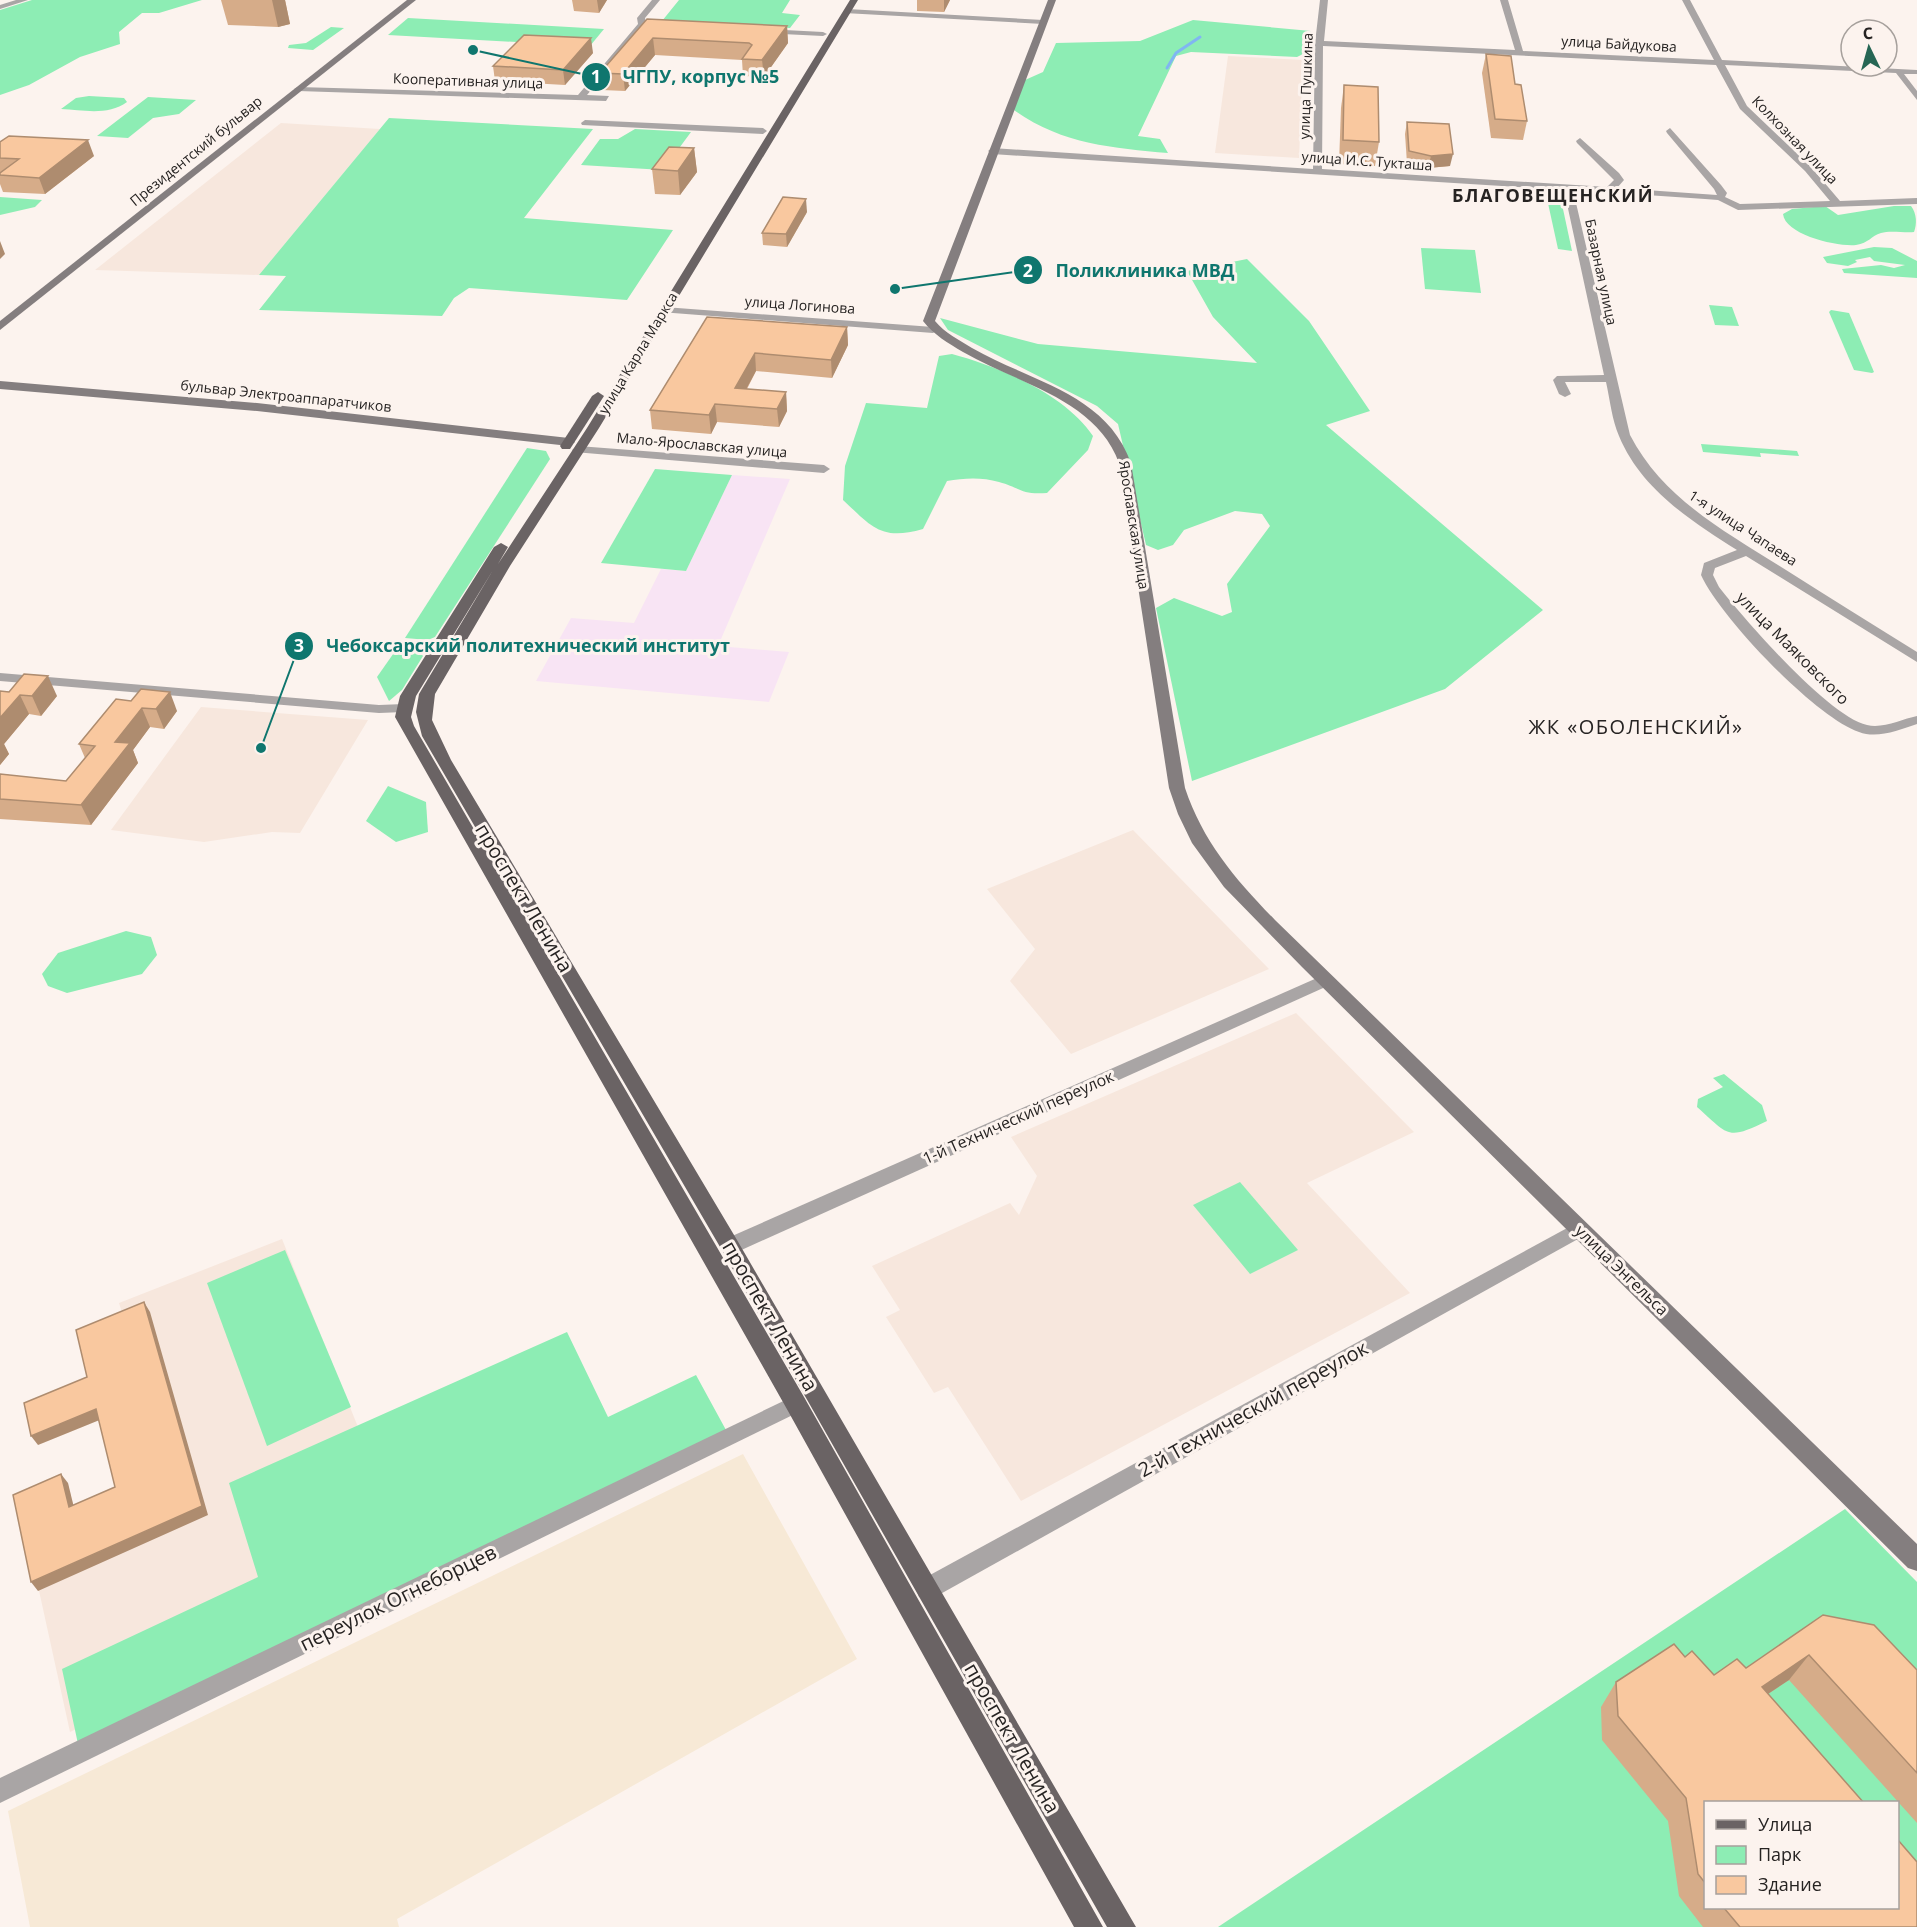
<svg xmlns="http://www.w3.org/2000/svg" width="1917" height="1927" font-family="'Open Sans',sans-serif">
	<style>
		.built { fill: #f7e7dd }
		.industrial { fill: #f8e4f4 }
		.medical { fill: #f7e9d6 }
		.green { fill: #8dedb4; fill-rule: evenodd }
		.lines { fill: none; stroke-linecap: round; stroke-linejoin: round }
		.stream { stroke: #80b6f2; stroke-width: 3 }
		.street { fill: #a9a5a5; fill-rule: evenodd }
		.secondary { fill: #847e7f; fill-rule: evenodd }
		.primary { fill: #6a6364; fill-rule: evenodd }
		.wall { fill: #d6ac89 }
		.shaded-wall { fill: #ae8c6f }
		.building { fill: #f9c89f; stroke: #ae8c6f; stroke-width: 1.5 }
		.labels { text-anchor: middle; stroke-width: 6; stroke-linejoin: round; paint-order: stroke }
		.far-street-label { font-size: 14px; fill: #262322; stroke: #fcf3ee }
		.street-label { font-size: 16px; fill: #262322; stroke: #fcf3ee }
		.far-district-label { font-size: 18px; font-weight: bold; letter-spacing: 1.5px; fill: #262322; stroke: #fcf3ee }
		.quarter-label { font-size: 20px; letter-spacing: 1.5px; fill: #262322; stroke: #fcf3ee }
		.near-street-label { font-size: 20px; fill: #262322; stroke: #fcf3ee }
		.leader { fill: none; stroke: #0f766e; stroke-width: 2 }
		.callout-dot { fill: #0f766e; stroke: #fcf3ee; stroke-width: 2 }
		.mark-label { font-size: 18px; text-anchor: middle; font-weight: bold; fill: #fff }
		.callout-label { font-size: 18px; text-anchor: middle; font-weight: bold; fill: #0f766e; stroke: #fcf3ee; stroke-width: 6; stroke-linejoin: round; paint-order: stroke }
	</style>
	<rect width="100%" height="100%" fill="#fcf3ee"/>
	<g class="built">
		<polygon points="1228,56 1303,60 1299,158 1215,153"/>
		<polygon points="281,123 380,129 259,275 95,270"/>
		<polygon points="201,707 368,720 300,833 272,832 204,842 111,830"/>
		<polygon points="1133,830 1269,969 1071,1054 1010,981 1035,949 987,889"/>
		<polygon points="1296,1013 1414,1132 1307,1183 1410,1293 1021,1501 948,1387 934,1393 886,1317 900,1310 872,1266 1010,1203 1019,1215 1037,1176 1011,1137"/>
		<polygon points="282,1239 415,1568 70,1732 20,1504 68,1483 76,1516 122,1496 102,1419 38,1445 93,1387 125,1322 119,1303"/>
	</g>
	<polygon class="industrial" points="732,475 790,479 718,646 789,652 769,702 536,681 571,618 634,623 661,569 686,571"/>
	<polygon class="medical" points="743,1454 857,1659 397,1919 399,1927 30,1927 8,1811"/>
	<g class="green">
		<polygon points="32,0 202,0 159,13 142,13 119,32 120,44 80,57 29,85 0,95 0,10"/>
		<polygon points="679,0 790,0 782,13 800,15 790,28 662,21"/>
		<polygon points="408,18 604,29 590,46 388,35"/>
		<path d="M1193,20l118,11 -6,22 -8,4 -106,-5 -15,4 -38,80 22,3 8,14c-55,-5 -107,-9 -154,-43l11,-30 18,-8 13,-29 84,-2z"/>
		<polygon points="331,27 344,28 313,50 288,48 289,45 306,43"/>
		<path d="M89,96l35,2 3,4c-19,14 -44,8 -66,7l15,-11z"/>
		<polygon points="148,97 196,100 179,114 153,118 128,138 97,136"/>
		<polygon points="389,118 593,129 524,218 673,230 627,300 469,288 454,298 442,316 259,310 286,276 259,275"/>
		<polygon points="635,129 691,132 663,170 581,165 600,139 618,139"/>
		<polygon points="1553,193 1560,195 1572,251 1558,249 1546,194"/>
		<polygon points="0,197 42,200 35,207 0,215"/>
		<path d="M1825,206l13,9 56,-9h17c6,8 6,18 3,26 -10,1 -24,-2 -33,1 -10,3 -12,10 -25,12 -18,2 -71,-10 -73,-31l9,-5z"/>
		<polygon points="1874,247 1892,248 1917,261 1917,278 1844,273 1842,269 1881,265 1894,268 1905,265 1874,261 1870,257 1855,260 1857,262 1848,266 1827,263 1823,257"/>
		<polygon points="1421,248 1475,250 1481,293 1425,289"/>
		<polygon points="1247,259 1309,321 1370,411 1326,425 1543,610 1445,689 1192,781 1156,608 1174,598 1222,616 1232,612 1227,584 1270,526 1262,514 1235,511 1184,530 1173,545 1158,550 1146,545 1118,424 1097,406 948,330 940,318 1038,344 1257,363 1213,317 1187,271"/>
		<polygon points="1709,305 1732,307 1739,326 1715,325"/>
		<polygon points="1831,310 1849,313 1874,372 1872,373 1854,370 1829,312"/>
		<path d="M952,354c48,13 113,40 141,82l-5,14 -41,43c-26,2 -26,-5 -48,-11 -17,-5 -35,-4 -52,-1l-24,48c-42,12 -51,-2 -80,-29l2,-34 21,-63 61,5 12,-52z"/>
		<polygon points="1701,444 1797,451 1799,456 1760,453 1761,457 1703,452"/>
		<polygon points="527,448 546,451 550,459 435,637 428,640 405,638"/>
		<polygon points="655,469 732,475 686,571 601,563"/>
		<polygon points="398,647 418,650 423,656 402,690 389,701 377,677"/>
		<polygon points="388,786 426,802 428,832 396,842 366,821"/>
		<polygon points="126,931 151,937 157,955 142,974 67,993 48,986 42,974 58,953"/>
		<path d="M1724,1074l38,31 5,16c-41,20 -38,14 -70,-14l1,-8 25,-12 -10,-9z"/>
		<polygon points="1240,1182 1298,1250 1250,1274 1193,1205"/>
		<polygon points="285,1250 351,1407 267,1446 207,1283"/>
		<polygon points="567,1332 608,1417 696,1375 726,1430 78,1744 62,1669 258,1577 229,1483"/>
		<path d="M1845,1509l72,73v345h-699zM1706,1802h192v106h-192z"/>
	</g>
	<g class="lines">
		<polyline class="stream" points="1167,68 1176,53 1200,37"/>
		<g class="street">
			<polygon points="16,0 28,0 0,9 0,5"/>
			<polygon points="652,0 660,0 645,18 646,24 587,95 609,96 606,101 298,91 294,89 298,87 578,95 638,24 637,18"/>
			<path d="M1320,0h8l-4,41 191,9 -15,-50h8l15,51 191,9 -32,-60h8l32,60 195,10v4h-13l13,17v9l-21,-27 -171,-8 22,41 64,61 29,34 77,-3v6l-179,6 -20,-10 -13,-1 -132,-9 57,245c33,64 96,97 156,135 43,27 87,55 131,82v10l-171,-106 -31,12 -2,7 6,12c26,33 110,130 148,138 16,4 35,-6 50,-9v8c-18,6 -40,15 -58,8 -44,-15 -139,-115 -158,-157l3,-12 33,-13c-46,-29 -96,-61 -118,-114 -7,-16 -9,-36 -13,-54h-41l6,12 -6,3 -6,-3 -6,-14 4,-4 47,-1 -40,-185 -572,-36 -4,-3 4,-3 321,21 2,-126zM1323,46l393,19 24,44 65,62 25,30 -90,3 -15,-7 2,-4 -6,-8 -51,-57 -4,3 1,2 47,56 3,6 -100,-7 7,-8 -5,-7 -39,-35 -4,3 1,2 37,37 -7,7 -285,-18z"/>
			<polygon points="847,9 1043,20 1047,22 1043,24 844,13"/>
			<polygon points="765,29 823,32 827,34 823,36 762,33"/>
			<polygon points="585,120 763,128 767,131 763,134 582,125 581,123"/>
			<polygon points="664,307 933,327 938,330 933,333 660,312 659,310"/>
			<polygon points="578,446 824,465 830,469 824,473 574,452 572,450"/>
			<polygon points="0,673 379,705 404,704 411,708 404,712 379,713 0,681"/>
			<polygon points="1326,974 1334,980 1332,984 737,1252 730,1254 723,1252 720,1246 723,1240"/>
			<polygon points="1580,1221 1587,1224 1589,1229 1587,1234 935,1597 927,1600 919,1597 916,1589 919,1581"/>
			<polygon points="796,1395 803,1398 806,1404 803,1410 0,1803 0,1778"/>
		</g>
		<g class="secondary">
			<polygon points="407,0 416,0 0,330 0,321"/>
			<path d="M1048,0h8l-121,321c10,12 24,19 37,27 59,34 134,45 159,115l54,325c18,54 51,92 90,132l642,624v27l-9,-3 -606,-601 -78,-80 -32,-44 -14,-29 -9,-26 -50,-325c-23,-64 -101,-79 -156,-111 -15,-9 -29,-17 -40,-31z"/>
			<polygon points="0,381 257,403 569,438 575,442 569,446 257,411 0,389"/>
		</g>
		<g class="primary">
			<polygon points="850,0 858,0 599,428 510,566 435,694 432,720 451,760 737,1240 1136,1927 1107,1927 723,1252 422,736 416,712 419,694 493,570 416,696 411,717 414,726 804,1397 1103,1927 1074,1927 788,1411 395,717 400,696 494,547 501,543 508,547 498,564 587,428"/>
			<polygon points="598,392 604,396 572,446 570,449 562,449 560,446 592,396"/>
		</g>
	</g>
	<g class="wall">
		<polygon points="221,0 285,0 290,24 278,27 228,25"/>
		<polygon points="572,0 607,0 599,13 574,11"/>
		<polygon points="913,0 950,0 944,12 917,11 917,0"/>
		<polygon points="647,19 787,26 788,43 764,77 743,76 742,60 655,55 625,91 602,90 600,73"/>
		<polygon points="593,53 565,85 495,81 493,66"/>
		<polygon points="1486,54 1527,121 1523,140 1491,138 1482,73"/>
		<polygon points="1344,85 1379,142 1375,166 1339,164 1341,108"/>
		<polygon points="1407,122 1450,166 1428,168 1407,163 1405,134"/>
		<polygon points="0,142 94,156 45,194 3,192 0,184"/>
		<polygon points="694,148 697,172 680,195 655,194 652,169"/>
		<polygon points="807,212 787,247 763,245 762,233"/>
		<polygon points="707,317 847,327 848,345 832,378 756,371 747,389 786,392 787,411 779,427 717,422 711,434 652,429 650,410"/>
		<polygon points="0,691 57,696 41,716 29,714 4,744 9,754 0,765"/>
		<polygon points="116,699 177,711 164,729 150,727 133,750 138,763 91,825 0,819 0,774 66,781 85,758 79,744"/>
		<polygon points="1823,1615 1917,1670 1917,1823 1789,1680 1768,1694 1706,1803 1706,1908 1898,1908 1917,1927 1703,1927 1679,1896 1668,1821 1602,1740 1601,1707 1616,1682 1685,1657 1714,1675 1746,1668"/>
	</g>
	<g class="shaded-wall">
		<polygon points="272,0 285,0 290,24 278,27"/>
		<polygon points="597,0 607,0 599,13"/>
		<polygon points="944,0 950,0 944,12"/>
		<polygon points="787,26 788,43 764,77 762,60"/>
		<polygon points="591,38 593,53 565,85 563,70"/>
		<polygon points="653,38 655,55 625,91 623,74"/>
		<polygon points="88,140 94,156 45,194 39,178"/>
		<polygon points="694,148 697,172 680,195 678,171"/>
		<polygon points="1453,154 1450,166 1428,168 1431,156"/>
		<polygon points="806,199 807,212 787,247 786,234"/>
		<polygon points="0,241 5,254 0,259"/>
		<polygon points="847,327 848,345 832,378 831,360"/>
		<polygon points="755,353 756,371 737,406 735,388"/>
		<polygon points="786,392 787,411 779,427 777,409"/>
		<polygon points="715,404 717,422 711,434 709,415"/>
		<polygon points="48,676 57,696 41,716 32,696"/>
		<polygon points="170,692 177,711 164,729 156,709"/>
		<polygon points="20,695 29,714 4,744 9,754 0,765 0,718"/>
		<polygon points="142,708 150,727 133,750 138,763 91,825 81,805 115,742"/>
		<polygon points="144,1302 150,1312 208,1515 38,1591 31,1582 202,1506"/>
		<polygon points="96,1409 102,1419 38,1445 31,1436"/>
		<polygon points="61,1474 68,1483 76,1516 69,1507"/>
		<polygon points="1809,1655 1789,1680 1742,1711 1762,1687"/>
	</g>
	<g class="building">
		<polygon points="647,19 787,26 762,60 742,59 752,45 749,43 653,38 623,74 600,73"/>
		<polygon points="524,35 591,38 563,70 493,66"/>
		<polygon points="1486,54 1511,56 1515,84 1521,85 1527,121 1495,119"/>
		<polygon points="1344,85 1378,87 1379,142 1343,140"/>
		<polygon points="1407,122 1449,124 1453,154 1431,156 1409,151"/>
		<polygon points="9,136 88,140 39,178 0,175 0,173 19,159 0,158 0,142"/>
		<polygon points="669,147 694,148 678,171 652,169"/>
		<polygon points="783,197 806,199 786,234 762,233"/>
		<polygon points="707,317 847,327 831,360 755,353 735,388 786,392 777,409 715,404 709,415 650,410"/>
		<polygon points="24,674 48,676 32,696 20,695 0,718 0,691 9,692"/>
		<polygon points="141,689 170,692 156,709 142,708 115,742 130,743 81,805 0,799 0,774 66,781 95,746 79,744 116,699 131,701"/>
		<polygon points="144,1302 202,1506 31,1582 13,1495 61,1474 69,1507 115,1487 96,1409 31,1436 24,1403 87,1377 76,1330"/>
		<polygon points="1823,1615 1874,1625 1917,1670 1917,1773 1809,1655 1762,1687 1864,1803 1706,1803 1706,1884 1698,1874 1686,1798 1618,1716 1616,1682 1674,1644 1685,1657 1692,1651 1714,1675 1737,1659 1746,1668"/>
		<polygon points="1898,1840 1917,1862 1917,1927 1740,1927 1724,1908 1898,1908"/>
	</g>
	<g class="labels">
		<g class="far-street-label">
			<text transform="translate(1619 44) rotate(3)" y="5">улица Байдукова</text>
			<text transform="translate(468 81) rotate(2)" y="5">Кооперативная улица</text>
			<text transform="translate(1306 86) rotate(-88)" y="5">улица Пушкина</text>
			<text transform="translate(1795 140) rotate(46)" y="5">Колхозная улица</text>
			<text transform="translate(196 151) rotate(-39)" y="5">Президентский бульвар</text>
			<text transform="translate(1367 161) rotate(4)" y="5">улица И.С. Тукташа</text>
			<text transform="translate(1601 272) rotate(78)" y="5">Базарная улица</text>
			<text transform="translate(800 305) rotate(4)" y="5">улица Логинова</text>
			<text transform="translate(638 353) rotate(-59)" y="5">улица Карла Маркса</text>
			<text transform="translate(286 396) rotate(6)" y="5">бульвар Электроаппаратчиков</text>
			<text transform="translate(702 445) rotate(5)" y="5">Мало-Ярославская улица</text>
			<text transform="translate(1134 525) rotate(81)" y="5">Ярославская улица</text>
			<text transform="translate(1743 528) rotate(33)" y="5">1-я улица Чапаева</text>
		</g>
		<g class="street-label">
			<text transform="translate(1793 648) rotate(45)" y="6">улица Маяковского</text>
			<text transform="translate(1018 1117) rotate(-24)" y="6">1-й Технический переулок</text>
			<text transform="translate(1622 1270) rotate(44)" y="6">улица Энгельса</text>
		</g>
		<g class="far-district-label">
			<text x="1553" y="202">БЛАГОВЕЩЕНСКИЙ</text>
		</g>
		<g class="quarter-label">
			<text x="1636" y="734">ЖК «ОБОЛЕНСКИЙ»</text>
		</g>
		<g class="near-street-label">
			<text transform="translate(524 898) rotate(59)" y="7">проспект Ленина</text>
			<text transform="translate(770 1316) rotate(60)" y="7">проспект Ленина</text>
			<text transform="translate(1253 1409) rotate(-29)" y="7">2-й Технический переулок</text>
			<text transform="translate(398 1598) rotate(-26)" y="7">переулок Огнеборцев</text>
			<text transform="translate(1012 1738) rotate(60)" y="7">проспект Ленина</text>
		</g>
	</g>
	<path class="leader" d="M473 50L596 77M895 289L1028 270M261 748L299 646"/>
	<g class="callout-dot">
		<circle cx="473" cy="50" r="6"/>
		<circle cx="895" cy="289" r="6"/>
		<circle cx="261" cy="748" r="6"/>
		<circle cx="596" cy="77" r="15"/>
		<circle cx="1028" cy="270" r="15"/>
		<circle cx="299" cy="646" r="15"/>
	</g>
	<g class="mark-label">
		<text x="596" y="83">1</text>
		<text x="1028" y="277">2</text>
		<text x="299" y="652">3</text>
	</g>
	<g class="callout-label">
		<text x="701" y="83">ЧГПУ, корпус №5</text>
		<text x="1145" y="277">Поликлиника МВД</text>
		<text x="528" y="652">Чебоксарский политехнический институт</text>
	</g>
	<rect x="1704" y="1801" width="195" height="108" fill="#fcf3ee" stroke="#a6a09c" stroke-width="1.5"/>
	<rect x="1716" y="1820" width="30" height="9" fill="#6a6364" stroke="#a6a09c" stroke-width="1.5"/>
	<text x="1758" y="1831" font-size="18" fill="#262322">Улица</text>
	<rect x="1716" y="1846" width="30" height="18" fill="#8dedb4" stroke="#a6a09c" stroke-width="1.5"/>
	<text x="1758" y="1861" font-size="18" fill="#262322">Парк</text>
	<rect x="1716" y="1876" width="30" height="18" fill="#f9c89f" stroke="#a6a09c" stroke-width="1.5"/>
	<text x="1758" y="1891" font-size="18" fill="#262322">Здание</text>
	<g transform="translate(1869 48) rotate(355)"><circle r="28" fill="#fcf3ee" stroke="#a6a09c" stroke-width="1.5"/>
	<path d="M0-4.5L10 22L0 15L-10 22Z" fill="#266654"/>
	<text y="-9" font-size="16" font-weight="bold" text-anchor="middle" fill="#262322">С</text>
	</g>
</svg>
